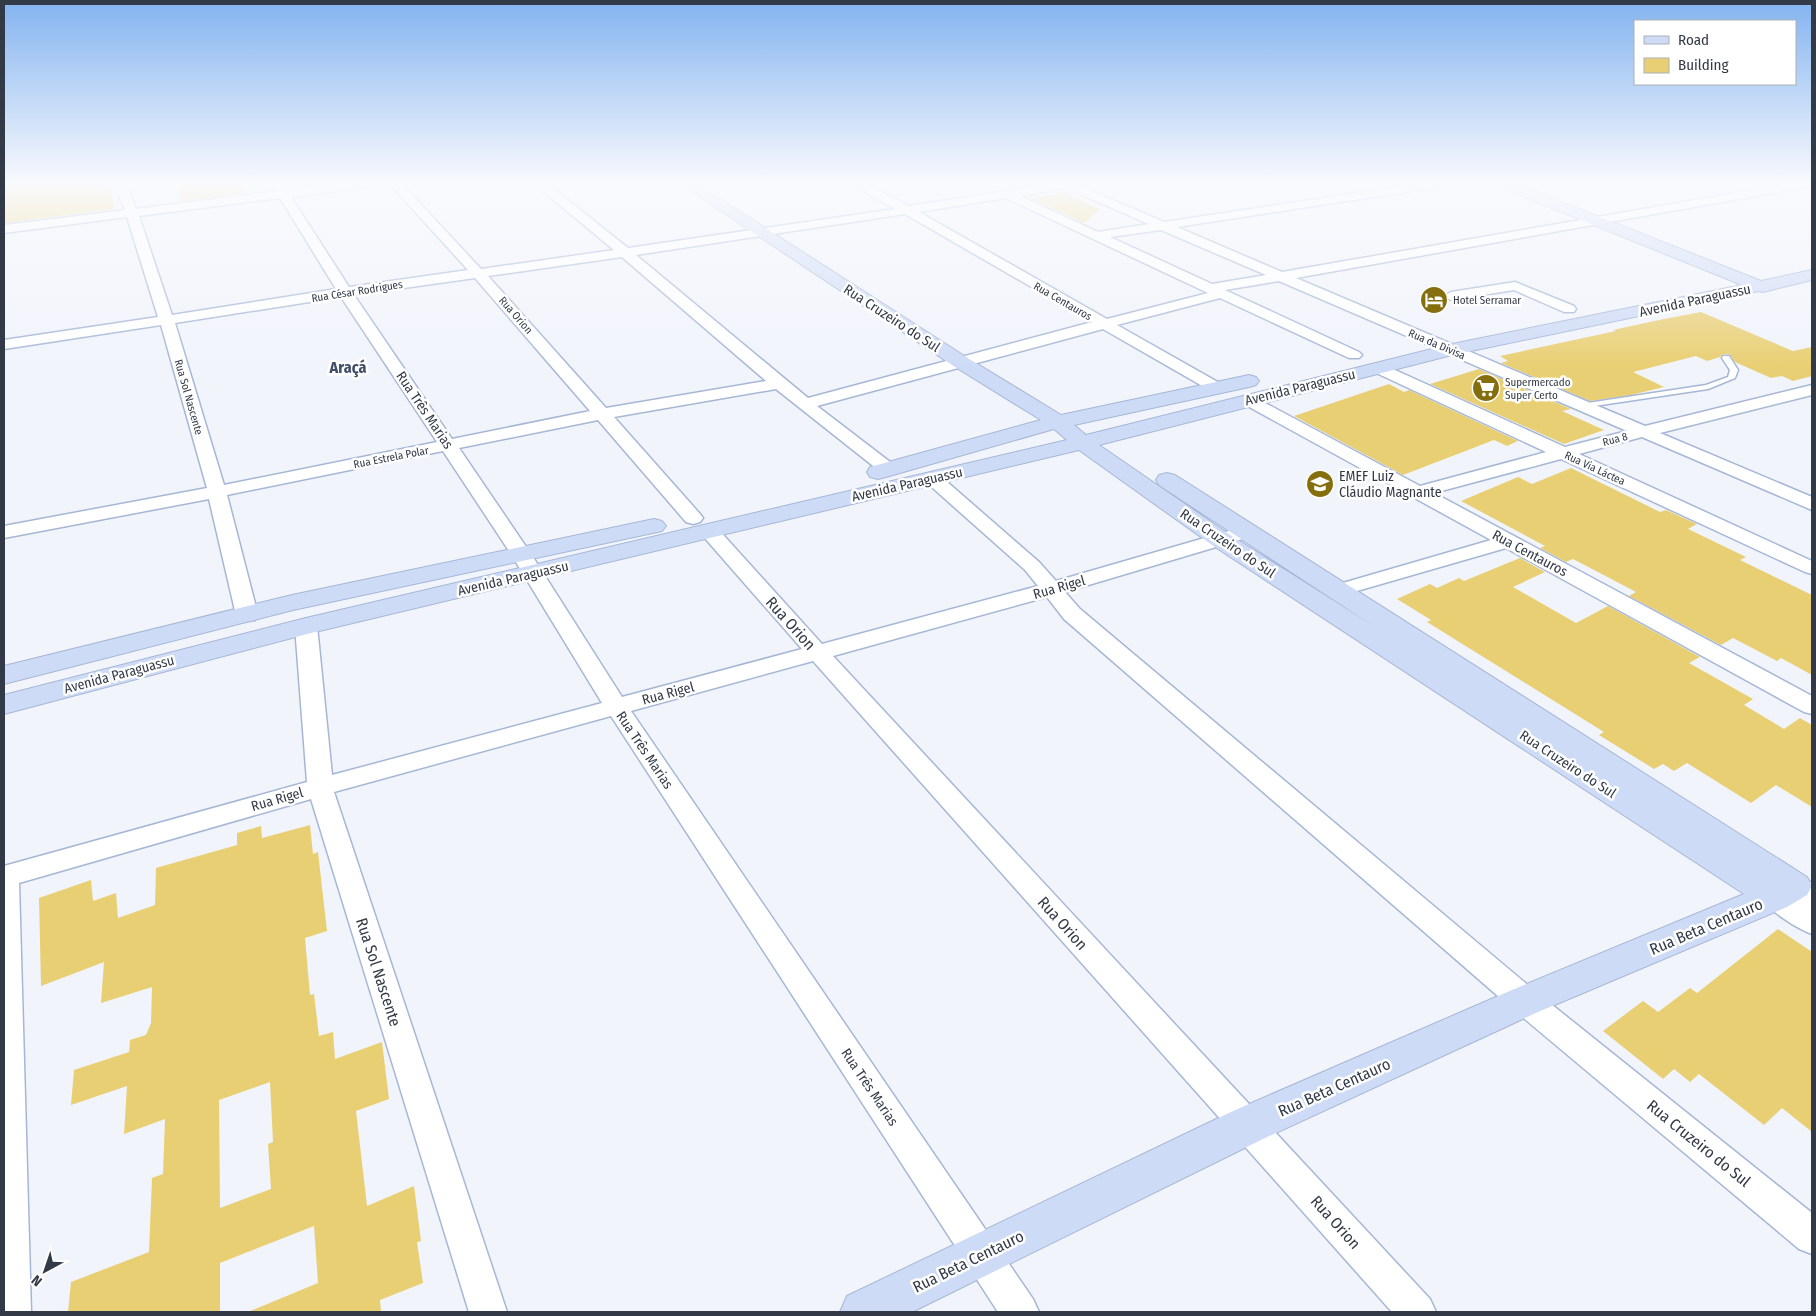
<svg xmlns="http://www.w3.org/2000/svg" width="1816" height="1316" font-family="'Fira Sans Condensed',sans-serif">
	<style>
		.building { fill: #e9cf74; fill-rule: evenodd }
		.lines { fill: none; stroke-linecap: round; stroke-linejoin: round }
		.lane-casing { stroke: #a6b7d6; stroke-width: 3 }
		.street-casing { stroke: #a6b7d6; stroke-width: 3 }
		.secondary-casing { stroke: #a6b7d6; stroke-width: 2 }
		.lane { fill: #fff; fill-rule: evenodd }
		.street { fill: #fff; fill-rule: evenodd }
		.secondary { fill: #cedbf6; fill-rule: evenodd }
		.labels { text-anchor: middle; stroke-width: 5; stroke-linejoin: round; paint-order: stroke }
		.far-street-label { font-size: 11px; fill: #333a47; stroke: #fff }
		.far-poi-label { font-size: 11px; fill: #333a47; stroke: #fff; text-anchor: start }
		.street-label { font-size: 14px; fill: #333a47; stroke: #fff }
		.poi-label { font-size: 14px; fill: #333a47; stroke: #fff; text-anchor: start }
		.far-district-label { font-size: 16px; font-weight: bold; fill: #3f4d68; stroke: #fff }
		.near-street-label { font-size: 16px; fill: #333a47; stroke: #fff }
	</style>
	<rect width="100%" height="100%" fill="#f1f4fb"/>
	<g class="building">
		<polygon points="4,183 110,183 114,209 4,223"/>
		<polygon points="178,183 244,183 245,193 182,201"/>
		<polygon points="1062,192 1100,209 1084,223 1031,199"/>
		<polygon points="1701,312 1793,351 1812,347 1812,376 1793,381 1782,376 1771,378 1735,362 1729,354 1723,354 1720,357 1707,361 1696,356 1633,372 1664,387 1631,395 1590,401 1501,363 1508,361 1500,356 1616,331 1613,330 1659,320"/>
		<polygon points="1479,369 1571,409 1562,411 1604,430 1564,444 1430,384"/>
		<polygon points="1389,384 1404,392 1409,390 1518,441 1507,446 1494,440 1403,475 1294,416"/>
		<polygon points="1571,468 1660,512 1666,510 1697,524 1688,529 1746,557 1740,560 1812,595 1812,675 1781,658 1777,661 1733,638 1721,645 1629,596 1636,592 1573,559 1566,562 1540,548 1545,546 1461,501 1518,477 1532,484"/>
		<polygon points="1520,558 1545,572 1513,587 1576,623 1608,606 1700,657 1689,663 1753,699 1744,705 1784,729 1800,718 1812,725 1812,807 1776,785 1751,803 1687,763 1674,771 1663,764 1654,769 1599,735 1604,732 1427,622 1431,620 1397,599 1430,584 1437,588 1459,578 1464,581"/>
		<path d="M310,825l3,29 5,-2 9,79 -22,7 5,57 4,-1 5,42 14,-4 2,27 47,-17 7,57 -33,12 11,95 47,-20 7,55 -4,1 6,41 -43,17 1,12h-133l70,-29 -4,-57 -94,37v49h-152l3,-30 78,-30 3,-74 11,-4 2,-55 -41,15 3,-48 -56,19 3,-35 55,-18 1,-12 16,-5 5,-12 1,-36 -51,16 3,-41 -63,24 -2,-88 52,-18 2,21 23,-8 2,25 37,-13 1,-37 81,-23v-12l24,-7 1,12zM270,1082l3,60 -5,2 3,45 -51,19 -1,-108z"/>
		<polygon points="1778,929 1812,952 1812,1132 1782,1108 1764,1125 1699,1074 1690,1082 1674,1069 1663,1079 1603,1031 1643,1001 1658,1012 1690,988 1697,993"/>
	</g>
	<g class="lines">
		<g class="lane-casing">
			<polygon id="lane" points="1723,356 1729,356 1738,370 1735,378 1708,389 1581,408 1577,406 1581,404 1706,385 1728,377 1730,370 1722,358"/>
		</g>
		<g class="street-casing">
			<g id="street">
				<path d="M114,183h12l10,26 141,-18 -6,-8h12l4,7 58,-7h33l-6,3 -81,11 58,90 119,-17 -79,-87h12l80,86 133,-19 -81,-67h13l82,65 267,-39 -45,-26h14l45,23 90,-14 5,-2 4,1 49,-8h28l-5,3 84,36 260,-39h28l-6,3 -269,41 105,45 511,-89h19v3l-516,92 349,148 167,-41v10l-152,38 152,64v13l-170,-73 -63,17 233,107v13l-7,-2 -244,-113 -127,34 378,203v18l-8,-2 -298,-164 -163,47 -7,2 -7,-2 -3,-4 3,-4 162,-47 -249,-137 -2,-3 2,-3h12l166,89 126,-34 -174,-81 -2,-3 2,-3h12l181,82 62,-16 -348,-150 -54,9 134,62 3,3 -3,3h-10l-129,-60 -103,27 106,60 2,3 -2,3h-12l-108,-62 -286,77 77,59 3,4 -3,4 -6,1 -6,-1 -106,-84 -162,28 86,97 3,4 -3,4 -7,2 -7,-2 -88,-102 -139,28 72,106 91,143 180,-48 -99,-113 -3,-4 3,-4 7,-2 7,2 105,116 216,-58 -13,-16 -99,-88 -3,-4 3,-4 6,-1 6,1 101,88 17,19 183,-53 7,-2 7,2 3,4 -3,4 -188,56 15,17 456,383 276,221v41l-13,-5 -285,-239 -450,-391 -17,-22 -214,59 597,643 6,13h-44l-579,-651 -182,50 402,588 6,13h-41l-387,-596 -277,76 173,520h-38l-158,-513 -292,84 12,429h-27v-446l303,-84 -12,-156 3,-5 8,-2 8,2 3,5 15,149 270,-72 -91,-149 -68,-103 -216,44 31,120 -3,5 -8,1 -8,-1 -3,-5 -27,-116 -205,39v-12l203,-38 -46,-163 -157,24v-9l154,-23 -31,-100 -123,16v-8l121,-15zM1066,188l83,36 -51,8 -78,-36zM280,198l56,91 -164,26 -33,-99zM1006,198l202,95 -101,26 -188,-107zM905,214l187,108 -284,76 -172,-143zM1161,230l105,45 -54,9 -102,-47zM622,257l144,124 -160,27 -118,-132zM475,278l115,133 -138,28 -98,-144zM341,297l96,145 -213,43 -49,-162z"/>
				<polygon points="1515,282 1574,306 1576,309 1574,312 1564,312 1514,290 1451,300 1444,296 1451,292"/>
				<path d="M1795,875l17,8v51c-16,-6 -43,-23 -51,-37l4,-8 10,-3 7,2 -1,-2 4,-8z"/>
			</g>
		</g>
		<g class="secondary-casing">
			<g id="secondary">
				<polygon points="679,183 695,183 966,357 1061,415 1249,375 1256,377 1259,381 1256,385 1249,387 1074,425 1086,435 1452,344 1742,285 1497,186 1495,183 1514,183 1761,281 1812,270 1812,280 1763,292 1759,291 1452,355 1099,445 1230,535 1375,627 1159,485 1156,480 1159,475 1167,473 1175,475 1807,877 1812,886 1807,895 1787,907 1538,1012 1263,1139 912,1312 840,1312 847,1296 1233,1111 1512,990 1744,894 1212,545 1079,450 311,633 4,714 4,695 306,618 1067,440 1054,429 886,477 878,479 870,477 867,472 870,467 1041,420 952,365"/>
				<polygon points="654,519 662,521 666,526 662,531 293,610 4,684 4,666 292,595"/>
			</g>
		</g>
		<use href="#lane" class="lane"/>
		<use href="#street" class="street"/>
		<use href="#secondary" class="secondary"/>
	</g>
	<linearGradient id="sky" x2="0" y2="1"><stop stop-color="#83b3f0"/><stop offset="0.5" stop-color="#f9fafd"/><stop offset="1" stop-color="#f9fafd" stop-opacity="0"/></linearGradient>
	<rect width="1816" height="367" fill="url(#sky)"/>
	<defs>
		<g id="hotel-disc" transform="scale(1.4375)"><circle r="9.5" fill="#856e0d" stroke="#fff"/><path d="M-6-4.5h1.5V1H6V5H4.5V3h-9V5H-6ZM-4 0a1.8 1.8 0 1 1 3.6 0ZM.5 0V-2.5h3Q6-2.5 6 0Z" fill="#fff"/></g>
		<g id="supermarket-disc" transform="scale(1.4375)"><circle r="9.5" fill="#856e0d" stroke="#fff"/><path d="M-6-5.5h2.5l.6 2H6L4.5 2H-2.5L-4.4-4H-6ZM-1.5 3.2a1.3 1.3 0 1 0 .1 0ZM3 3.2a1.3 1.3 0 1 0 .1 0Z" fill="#fff"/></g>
		<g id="school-disc" transform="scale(1.4375)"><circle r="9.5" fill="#856e0d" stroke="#fff"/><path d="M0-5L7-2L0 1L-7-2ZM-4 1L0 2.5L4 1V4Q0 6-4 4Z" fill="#fff"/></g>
	</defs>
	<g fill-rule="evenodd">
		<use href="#hotel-disc" x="1434" y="300"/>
		<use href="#supermarket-disc" x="1486" y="388"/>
		<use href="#school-disc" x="1320" y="484"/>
	</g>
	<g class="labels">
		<g class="far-street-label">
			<text transform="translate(357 291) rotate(-9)" y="4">Rua César Rodrigues</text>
			<text transform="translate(1063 301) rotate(30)" y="4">Rua Centauros</text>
			<text transform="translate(516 315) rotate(49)" y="4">Rua Orion</text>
			<text transform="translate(1437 344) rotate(23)" y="4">Rua da Divisa</text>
			<text transform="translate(189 397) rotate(74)" y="4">Rua Sol Nascente</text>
			<text transform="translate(1615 439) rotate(-15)" y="4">Rua 8</text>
			<text transform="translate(391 457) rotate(-11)" y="4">Rua Estrela Polar</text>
			<text transform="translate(1595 468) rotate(25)" y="4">Rua Via Láctea</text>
		</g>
		<g class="far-poi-label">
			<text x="1453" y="304">Hotel Serramar</text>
			<text x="1505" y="386">Supermercado<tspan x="1505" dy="13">Super Certo</tspan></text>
		</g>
		<g class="street-label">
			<text transform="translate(1695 300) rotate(-12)" y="5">Avenida Paraguassu</text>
			<text transform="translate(892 318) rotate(33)" y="5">Rua Cruzeiro do Sul</text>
			<text transform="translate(1300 387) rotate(-14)" y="5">Avenida Paraguassu</text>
			<text transform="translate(425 410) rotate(56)" y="5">Rua Três Marias</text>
			<text transform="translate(907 484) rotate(-13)" y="5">Avenida Paraguassu</text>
			<text transform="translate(1228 543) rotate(34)" y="5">Rua Cruzeiro do Sul</text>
			<text transform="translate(1530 553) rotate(28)" y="5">Rua Centauros</text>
			<text transform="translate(513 578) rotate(-13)" y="5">Avenida Paraguassu</text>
			<text transform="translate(1059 587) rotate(-16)" y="5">Rua Rigel</text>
			<text transform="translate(119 674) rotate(-15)" y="5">Avenida Paraguassu</text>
			<text transform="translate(668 693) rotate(-15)" y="5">Rua Rigel</text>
			<text transform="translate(645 750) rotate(56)" y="5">Rua Três Marias</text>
			<text transform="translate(1568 764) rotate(33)" y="5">Rua Cruzeiro do Sul</text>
			<text transform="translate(277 799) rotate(-16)" y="5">Rua Rigel</text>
			<text transform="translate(870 1087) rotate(56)" y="5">Rua Três Marias</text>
		</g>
		<g class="poi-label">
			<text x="1339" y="481">EMEF Luiz<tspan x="1339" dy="16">Cláudio Magnante</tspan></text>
		</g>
		<g class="far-district-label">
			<text x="348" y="373">Araçá</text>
		</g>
		<g class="near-street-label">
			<text transform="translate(791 623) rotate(48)" y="6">Rua Orion</text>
			<text transform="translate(1063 923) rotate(48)" y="6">Rua Orion</text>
			<text transform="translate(1706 926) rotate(-23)" y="6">Rua Beta Centauro</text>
			<text transform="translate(379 972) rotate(72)" y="6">Rua Sol Nascente</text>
			<text transform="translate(1334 1087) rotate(-24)" y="6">Rua Beta Centauro</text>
			<text transform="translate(1699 1143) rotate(39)" y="6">Rua Cruzeiro do Sul</text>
			<text transform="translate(1336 1222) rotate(48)" y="6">Rua Orion</text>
			<text transform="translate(968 1261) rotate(-26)" y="6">Rua Beta Centauro</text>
		</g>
	</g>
	<rect width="1816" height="1316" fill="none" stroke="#333a47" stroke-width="10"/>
	<rect x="1634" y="20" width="162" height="65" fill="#ffffff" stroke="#adb0b5"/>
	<rect x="1644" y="36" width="25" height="8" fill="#cedbf6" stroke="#adb0b5"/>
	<text x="1678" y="45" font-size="15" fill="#333a47">Road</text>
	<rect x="1644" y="58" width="25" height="15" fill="#e9cf74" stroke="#adb0b5"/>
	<text x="1678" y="70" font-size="15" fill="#333a47">Building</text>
	<g transform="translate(45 1271) rotate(220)" stroke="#ffffff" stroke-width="4" paint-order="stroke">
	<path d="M0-4L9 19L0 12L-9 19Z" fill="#333a47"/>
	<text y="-8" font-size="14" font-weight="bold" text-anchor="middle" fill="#333a47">N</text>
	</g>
</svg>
